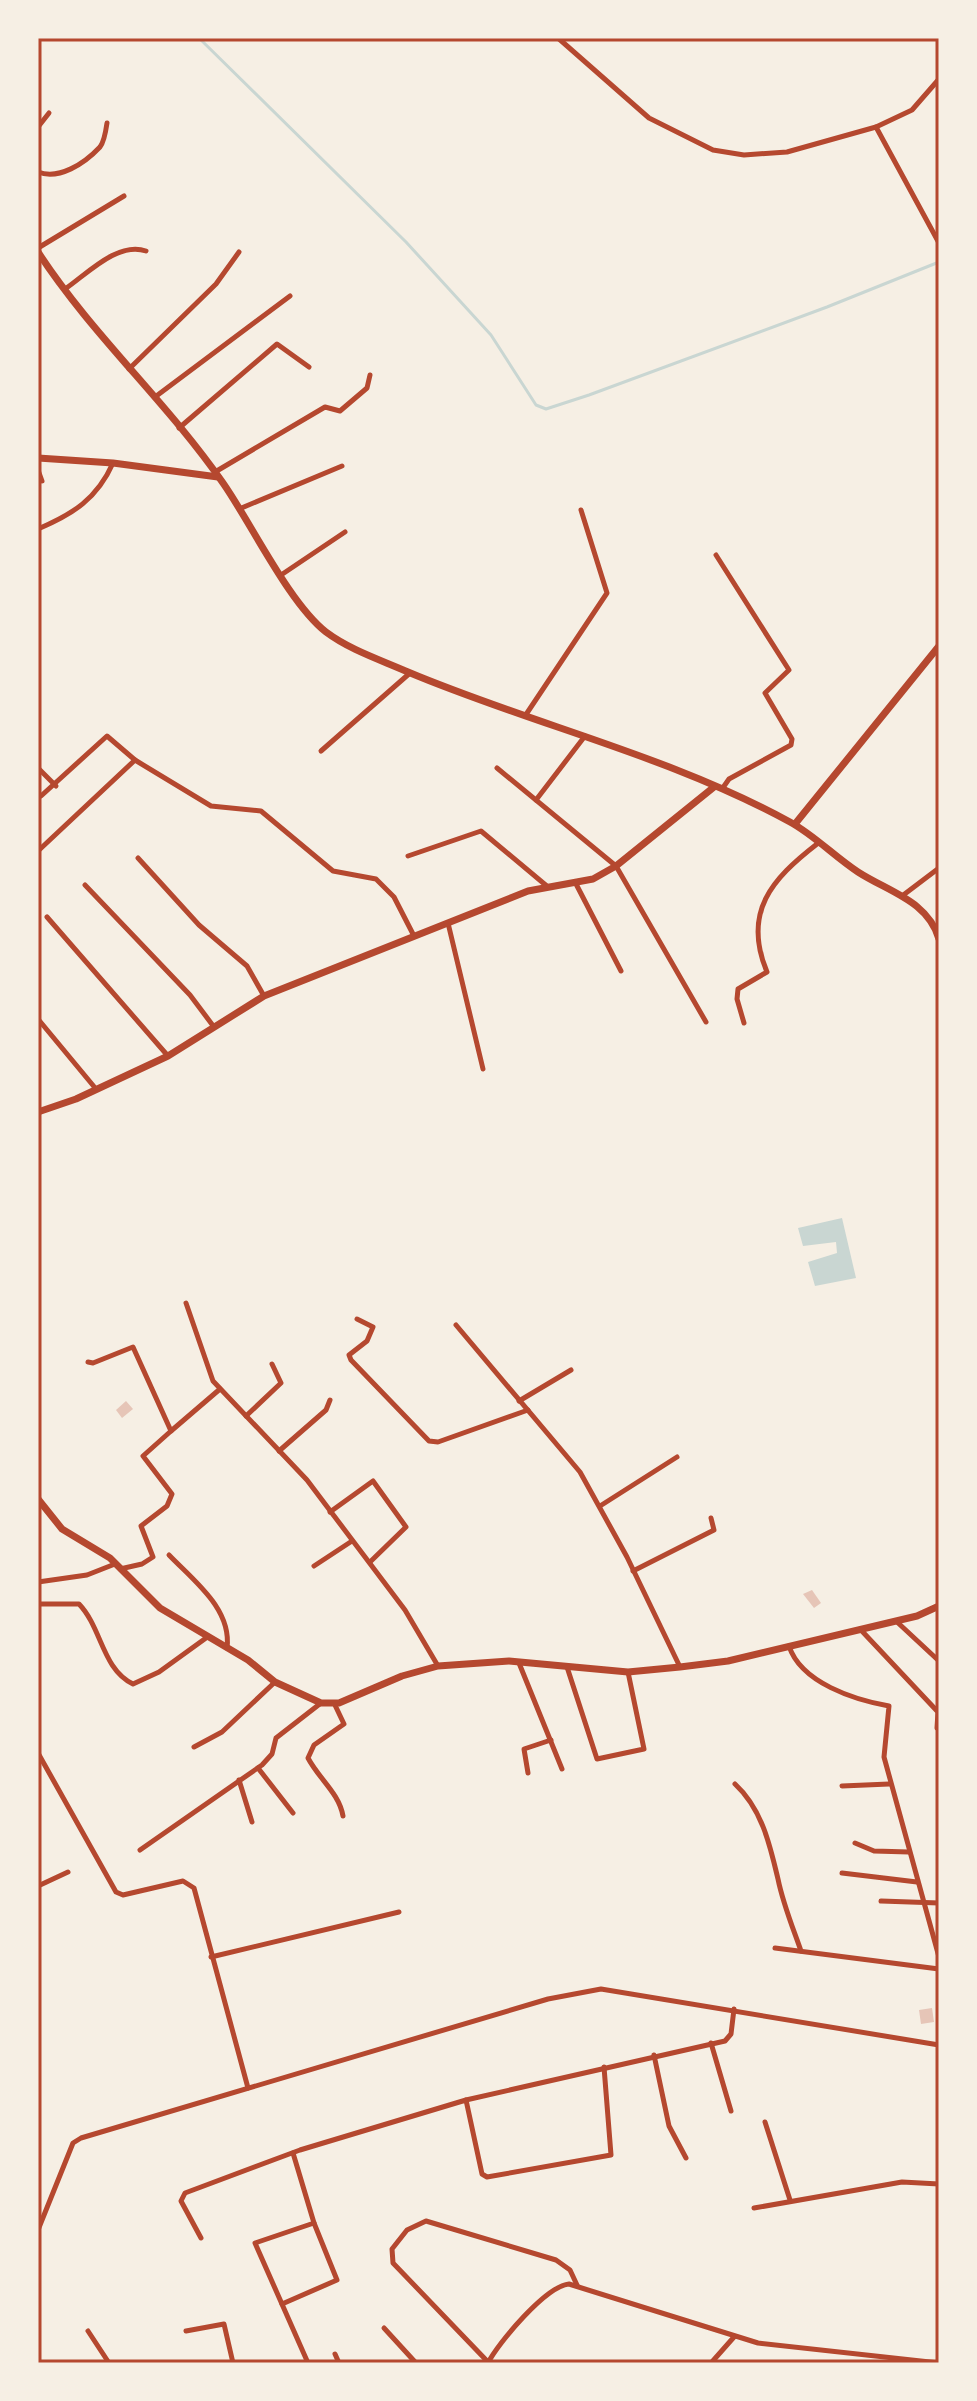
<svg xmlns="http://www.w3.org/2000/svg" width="977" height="2401" font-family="Raleway,sans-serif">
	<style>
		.water { fill: #c9d6d2 }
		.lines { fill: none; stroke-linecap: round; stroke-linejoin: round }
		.stream { stroke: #c9d6d2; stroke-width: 3 }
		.building { fill: #e6c5b7 }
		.minor { stroke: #b5482f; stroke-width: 5 }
		.tertiary { stroke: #b5482f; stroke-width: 7 }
		.neatline { fill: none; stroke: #b5482f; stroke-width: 3 }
	</style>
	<rect width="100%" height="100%" fill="#f6efe4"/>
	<polygon class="water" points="842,1218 856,1278 815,1286 808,1262 837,1253 836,1242 803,1246 798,1228"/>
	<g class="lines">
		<polyline class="stream" points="199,38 406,242 491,335 536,405 546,409 589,395 827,307 939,262"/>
	</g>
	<g class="building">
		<polygon points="126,1401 133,1409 122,1418 116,1410"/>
		<polygon points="812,1590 821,1603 814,1608 803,1594"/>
		<polygon points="932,2008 934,2022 921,2024 919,2010"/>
	</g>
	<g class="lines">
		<g class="minor">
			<polyline points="558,38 649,118 713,150 744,155 787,152 876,127 912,110 939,79"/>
			<polyline points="38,127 49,113"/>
			<polyline points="876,127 939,243"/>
			<path d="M38,172c21,8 46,-8 62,-25 4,-5 6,-17 7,-24"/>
			<polyline points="38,248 124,196"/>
			<path d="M65,289c22,-15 53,-48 81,-38"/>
			<polyline points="129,369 216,284 239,252"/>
			<polyline points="155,397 290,296"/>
			<polyline points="179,428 277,344 309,367"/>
			<polyline points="38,470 42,481"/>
			<polyline points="215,472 325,407 340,411 367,388 370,375"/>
			<polyline points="239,509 342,466"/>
			<path d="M38,529c35,-15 59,-30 75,-66"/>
			<polyline points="716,555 789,670 765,693 792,739 791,745 729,779 722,789"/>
			<polyline points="281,575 345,532"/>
			<polyline points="525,716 607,593 581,510"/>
			<polyline points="321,751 410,673"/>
			<polyline points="38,768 56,786"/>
			<polyline points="497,768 616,866 706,1022"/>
			<polyline points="41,796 107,736 135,760"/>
			<polyline points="536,800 585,736"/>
			<polyline points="38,851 135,760 211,806 261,811 333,871 376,879 394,897 414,936"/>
			<polyline points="408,856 481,831 548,887"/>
			<polyline points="138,858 199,925 247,966 264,996"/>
			<polyline points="575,882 621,971"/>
			<polyline points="85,885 190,995 214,1027"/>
			<polyline points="902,896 939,868"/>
			<polyline points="47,917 168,1056"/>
			<polyline points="448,923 483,1069"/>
			<polyline points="38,1019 96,1089"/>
			<path d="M744,1023l-7,-24 1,-10 29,-17c-25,-60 5,-93 50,-128"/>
			<polyline points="186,1303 213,1381 307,1480 405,1610 438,1666"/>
			<polyline points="357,1319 373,1327 367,1341 349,1355 351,1360 429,1441 438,1442 528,1410"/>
			<polyline points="456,1325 580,1472 627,1557 680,1667"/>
			<polyline points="88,1362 93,1363 133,1347 171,1431 220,1389"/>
			<polyline points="519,1401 571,1370"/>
			<polyline points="246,1416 281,1383 272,1364"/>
			<polyline points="279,1451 326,1410 330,1400"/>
			<polyline points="600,1506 677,1457"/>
			<polyline points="330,1512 373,1481 406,1527 370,1562"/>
			<path d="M169,1555c25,26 63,54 58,93"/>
			<polyline points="314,1566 352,1541"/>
			<polyline points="120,1569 142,1564 153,1557 141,1526 167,1506 172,1494 143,1456 171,1431"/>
			<polyline points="633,1571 714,1530 711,1518"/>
			<polyline points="38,1582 87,1575 115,1564"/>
			<path d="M38,1604h41c23,24 23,65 54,80l26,-12 47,-34"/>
			<polyline points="896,1621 939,1661"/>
			<polyline points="860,1629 938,1712 937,1728"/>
			<path d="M789,1646c12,37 66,54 100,60l-5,51 55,200"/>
			<polyline points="519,1663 562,1769"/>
			<polyline points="567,1667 597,1759 644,1749 628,1672"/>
			<path d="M334,1703l10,21 -30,21 -6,13c11,21 31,35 35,58"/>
			<polyline points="194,1747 222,1732 275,1682"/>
			<polyline points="38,1753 116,1892 123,1895 183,1881 194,1888 248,2088"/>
			<polyline points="258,1768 293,1813"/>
			<polyline points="528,1773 524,1749 551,1740"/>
			<polyline points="239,1780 252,1822"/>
			<path d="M735,1784c27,25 35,61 43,95 5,25 15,49 23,72"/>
			<polyline points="842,1786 889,1784"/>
			<polyline points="855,1843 874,1851 909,1852"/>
			<polyline points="140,1850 262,1765 272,1754 276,1738 321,1703"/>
			<polyline points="842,1873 917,1882"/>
			<polyline points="38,1886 68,1872"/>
			<polyline points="881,1901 939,1903"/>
			<polyline points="775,1948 939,1969"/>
			<polyline points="211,1957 399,1912"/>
			<polyline points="711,2043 731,2111"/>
			<polyline points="654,2055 669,2126 686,2158"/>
			<polyline points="466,2100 725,2041 731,2034 734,2009"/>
			<polyline points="765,2122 790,2200"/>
			<polyline points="293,2153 314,2223 255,2243 308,2363"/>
			<polyline points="754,2208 902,2182 939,2184"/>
			<polyline points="38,2230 73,2143 81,2138 548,1999 601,1989 939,2045"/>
			<polyline points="201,2238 181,2201 185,2193 300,2150 466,2100 482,2174 487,2177 611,2155 604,2067"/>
			<polyline points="282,2304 337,2280 314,2223"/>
			<polyline points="384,2328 416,2363"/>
			<polyline points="88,2331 109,2363"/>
			<polyline points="186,2331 224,2324 233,2363"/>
			<polyline points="335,2354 339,2363"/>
			<polyline points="488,2362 393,2263 392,2249 407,2230 426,2221 556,2260 570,2270 577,2285"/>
			<path d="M488,2363c10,-20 58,-77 81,-79l189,59 181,20"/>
			<polyline points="711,2363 734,2337"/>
		</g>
		<g class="tertiary">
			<path d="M38,252c54,83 129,150 185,231 28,40 66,120 103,149 24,18 55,28 82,40 126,53 262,84 382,150 24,13 45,35 68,50 31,20 70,29 81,67"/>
			<polyline points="38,458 113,463 218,477"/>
			<polyline points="795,824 939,646"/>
			<polyline points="38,1112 76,1099 168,1056 264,996 528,891 593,879 616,866 714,787"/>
			<polyline points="38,1499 62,1529 110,1558 160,1608 248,1660 275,1682 321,1703 339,1703 402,1676 438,1666 509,1661 628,1672 680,1667 728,1661 917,1616 939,1606"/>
		</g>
	</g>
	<rect width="977" height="2401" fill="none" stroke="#f6efe4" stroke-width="80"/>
	<rect x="40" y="40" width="897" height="2321" class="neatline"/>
</svg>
